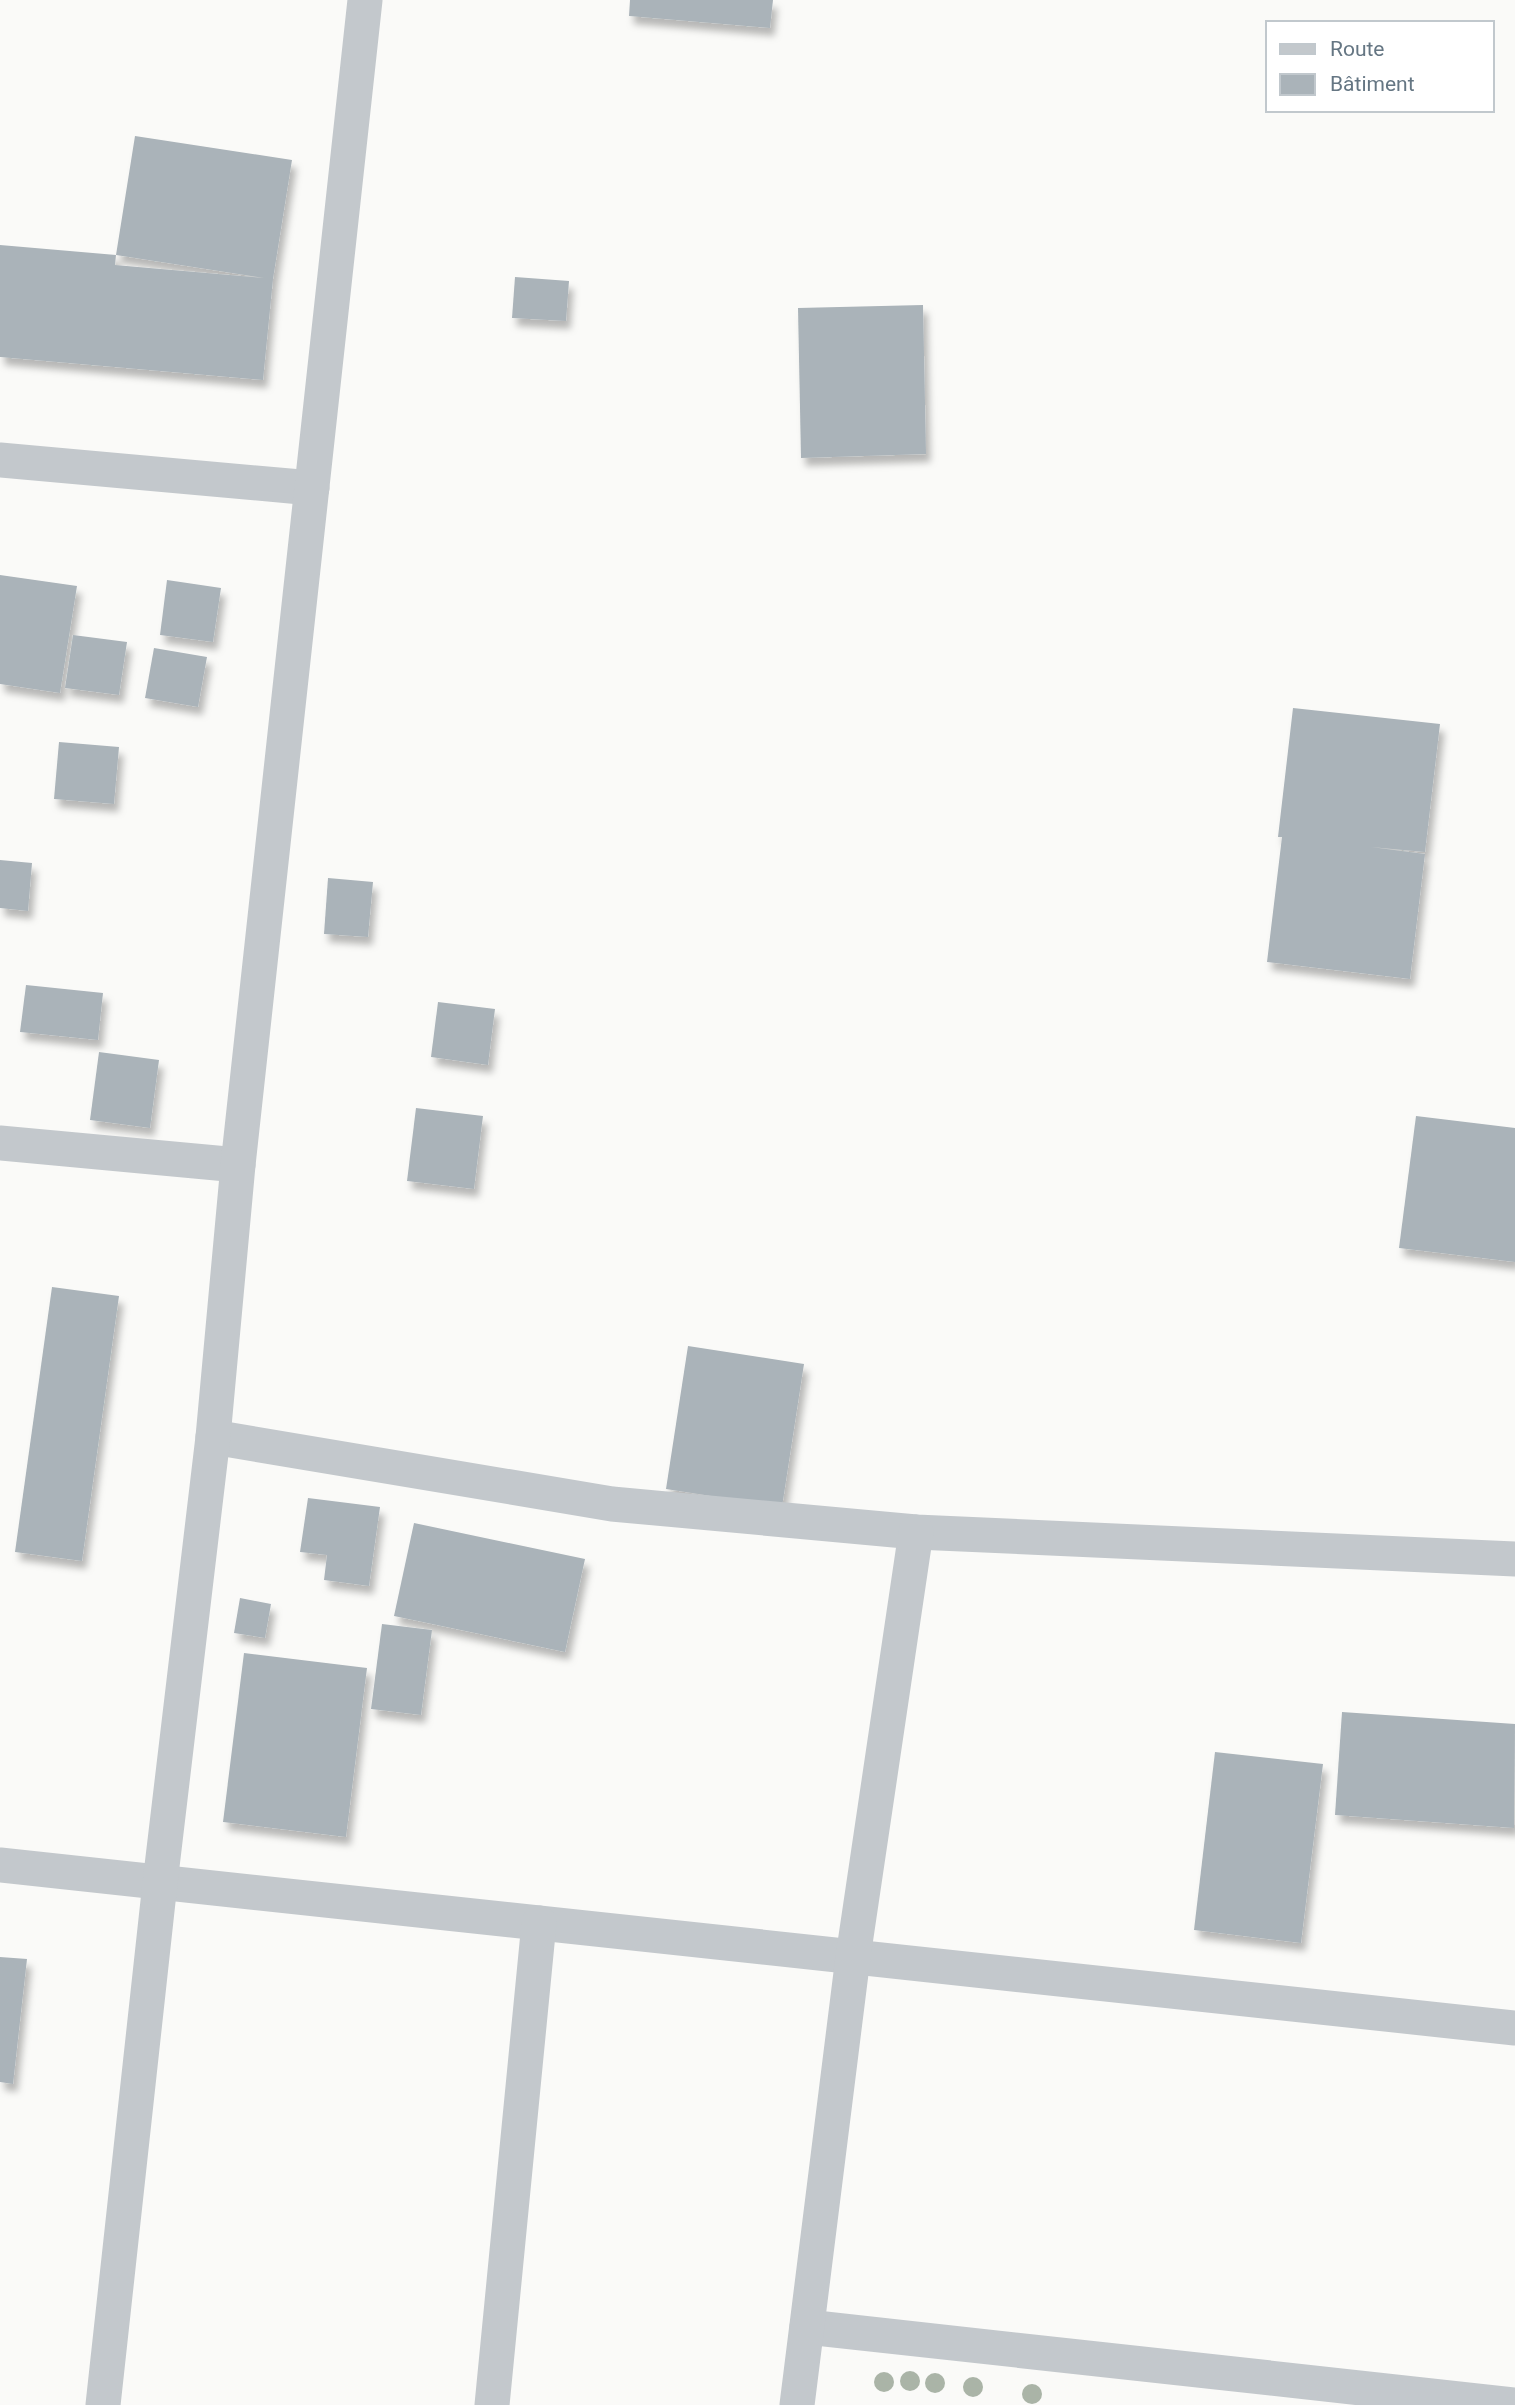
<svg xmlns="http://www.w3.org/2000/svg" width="1515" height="2405" font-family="Roboto,sans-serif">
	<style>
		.building { fill: #aab3b9; fill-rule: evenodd; filter: url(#shadow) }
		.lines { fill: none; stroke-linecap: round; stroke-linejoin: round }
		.street { stroke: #c3c8cc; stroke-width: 35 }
		.tree { fill: #aab4a7 }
	</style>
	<defs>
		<filter id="shadow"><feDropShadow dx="4.5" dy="8" stdDeviation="3.5" flood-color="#0004"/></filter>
	</defs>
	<rect width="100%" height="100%" fill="#fafaf8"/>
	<g class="building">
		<polygon points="630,0 773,0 770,28 629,16"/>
		<path d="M135,136l157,24 -19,119 -10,101 -263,-23v-112l116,10zM116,255l148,23 -149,-13z"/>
		<polygon points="515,277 569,281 566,321 512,318"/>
		<polygon points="923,305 926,454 801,458 798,308"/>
		<polygon points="0,575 77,586 60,693 0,684"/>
		<polygon points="167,580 221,588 213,642 160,635"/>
		<polygon points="73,635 127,642 119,695 65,688"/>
		<polygon points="154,648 207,657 198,707 145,698"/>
		<polygon points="1293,708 1440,724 1425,852 1371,847 1425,854 1410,979 1267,962 1282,837 1278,837"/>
		<polygon points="59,742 119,747 114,804 54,799"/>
		<polygon points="0,860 32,863 28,911 0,908"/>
		<polygon points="328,878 373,882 368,937 324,934"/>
		<polygon points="26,985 103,993 98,1040 20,1032"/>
		<polygon points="438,1002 495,1009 488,1065 431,1057"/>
		<polygon points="99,1052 159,1060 150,1128 90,1120"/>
		<polygon points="416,1108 483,1116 474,1189 407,1181"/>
		<polygon points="1416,1116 1515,1128 1515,1262 1399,1248"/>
		<polygon points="52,1287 119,1296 82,1561 15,1552"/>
		<polygon points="688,1346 804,1364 782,1507 666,1489"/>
		<polygon points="308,1498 380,1507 369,1586 324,1580 327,1555 300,1552"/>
		<polygon points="414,1523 585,1559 565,1652 394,1616"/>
		<polygon points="240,1598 271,1604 265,1638 234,1633"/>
		<polygon points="382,1624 432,1630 421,1715 371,1709"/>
		<polygon points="244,1653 367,1668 346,1837 223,1822"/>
		<polygon points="1342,1712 1515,1724 1514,1828 1335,1815"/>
		<polygon points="1215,1752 1323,1764 1301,1943 1194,1930"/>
		<polygon points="0,1957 27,1959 13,2084 0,2082"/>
	</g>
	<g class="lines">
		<g class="street">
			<polyline points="0,460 312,488"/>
			<polyline points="0,1143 238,1165"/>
			<polyline points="213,1437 612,1504 916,1532 1515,1559"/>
			<polyline points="0,1865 1515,2028"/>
			<polyline points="807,2327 1515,2405"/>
			<polyline points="103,2405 160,1883 213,1437 238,1165 365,0"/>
			<polyline points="492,2405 539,1923"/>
			<polyline points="797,2405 853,1957 916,1532"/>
		</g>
	</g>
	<g class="tree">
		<circle cx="910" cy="2381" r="10"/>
		<circle cx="884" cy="2382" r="10"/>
		<circle cx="935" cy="2383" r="10"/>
		<circle cx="973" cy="2387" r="10"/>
		<circle cx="1032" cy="2394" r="10"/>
	</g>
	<rect x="1266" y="21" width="228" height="91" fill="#ffffff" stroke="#c1c8cd" stroke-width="2"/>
	<rect x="1280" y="44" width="35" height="10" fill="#c3c8cc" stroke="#c1c8cd" stroke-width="2"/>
	<text x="1330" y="56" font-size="21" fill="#657683">Route</text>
	<rect x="1280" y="74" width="35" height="21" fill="#aab3b9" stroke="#c1c8cd" stroke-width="2"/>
	<text x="1330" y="91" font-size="21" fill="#657683">Bâtiment</text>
</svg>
